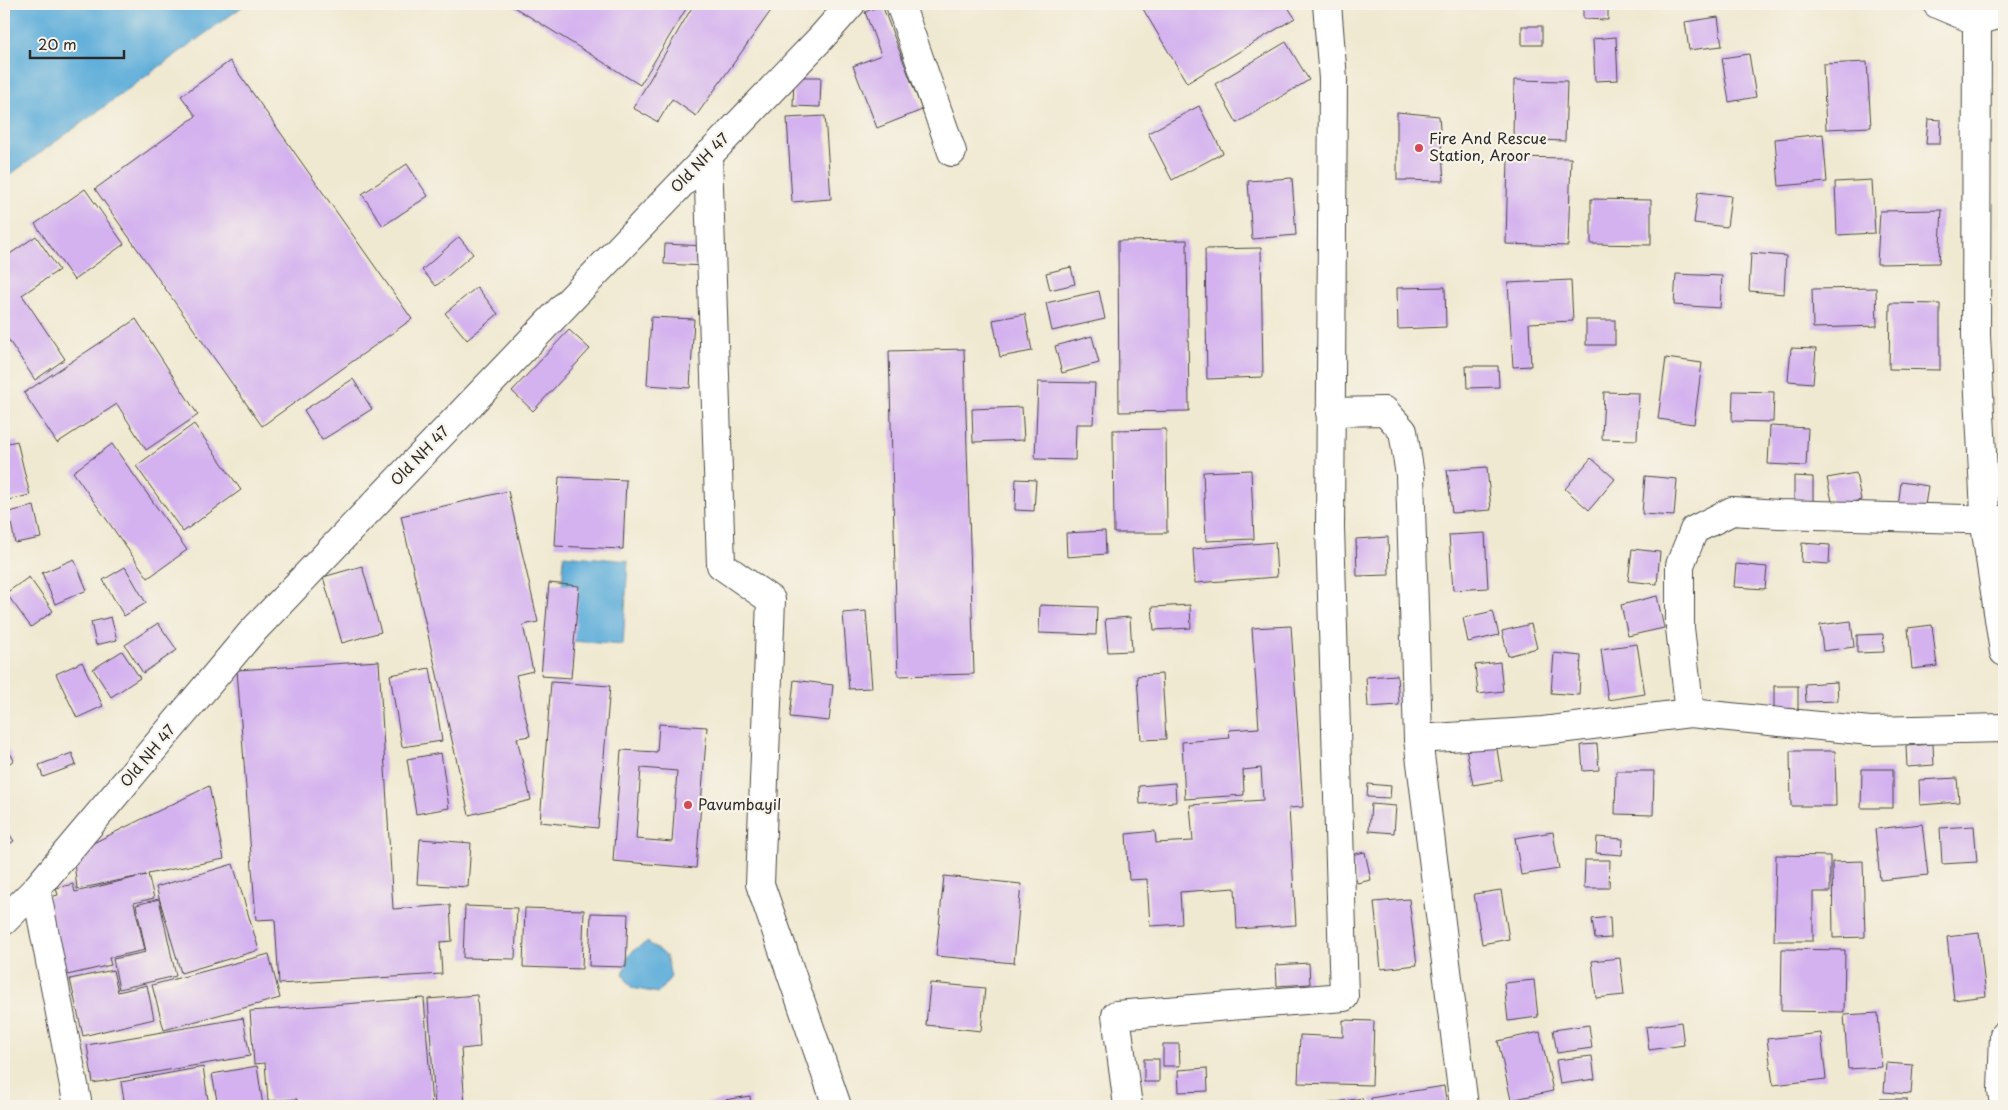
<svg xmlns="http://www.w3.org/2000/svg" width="2008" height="1110" font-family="'Playpen Sans',sans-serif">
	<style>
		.water { fill: #60afda; stroke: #466d82 }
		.building { fill: #d4b2ef; fill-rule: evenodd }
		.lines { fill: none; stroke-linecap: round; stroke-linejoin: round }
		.minor-casing { stroke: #494844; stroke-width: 30 }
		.major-casing { stroke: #494844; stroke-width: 30 }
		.minor { stroke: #fff; stroke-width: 28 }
		.major { stroke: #fff; stroke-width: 28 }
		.poi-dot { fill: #d1495b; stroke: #f7f3e8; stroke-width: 2 }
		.labels { text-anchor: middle; stroke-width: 4.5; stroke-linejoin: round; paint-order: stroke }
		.poi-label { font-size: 15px; fill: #2b2b2b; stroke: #f7f3e8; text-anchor: start }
		.street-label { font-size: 15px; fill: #2b2b2b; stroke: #f7f3e8 }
	</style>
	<rect width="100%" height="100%" fill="#f7f3e8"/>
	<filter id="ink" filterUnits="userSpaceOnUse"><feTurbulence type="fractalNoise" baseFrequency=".02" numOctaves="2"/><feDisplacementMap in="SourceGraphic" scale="10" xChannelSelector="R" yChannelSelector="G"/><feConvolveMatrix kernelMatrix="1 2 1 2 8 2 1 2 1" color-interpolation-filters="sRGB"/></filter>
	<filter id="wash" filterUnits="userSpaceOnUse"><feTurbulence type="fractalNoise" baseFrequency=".0096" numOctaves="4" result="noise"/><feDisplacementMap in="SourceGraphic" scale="20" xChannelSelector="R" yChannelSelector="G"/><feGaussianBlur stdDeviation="1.12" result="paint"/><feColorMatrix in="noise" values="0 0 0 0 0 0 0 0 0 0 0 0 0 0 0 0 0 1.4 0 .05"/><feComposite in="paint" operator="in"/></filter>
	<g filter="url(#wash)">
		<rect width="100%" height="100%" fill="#f0e9d2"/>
		<g class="water">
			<polygon points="4,4 246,4 4,179"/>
			<polygon points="564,555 628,561 623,645 559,640"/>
			<path d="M647,942l19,13 5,22 -13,16 -26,-5 -9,-13c5,-21 5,-22 24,-33z"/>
		</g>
		<g id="blocks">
			<g class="building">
				<polygon points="509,4 689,4 640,85"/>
				<polygon points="694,4 775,5 696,116 672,99 658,122 633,108"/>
				<polygon points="1140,4 1286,4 1295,18 1187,83"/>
				<polygon points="1583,4 1608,4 1608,20 1583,19"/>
				<polygon points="882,5 922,110 877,128 853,66 881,55 865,12"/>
				<polygon points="1718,17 1722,46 1689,50 1685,22"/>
				<rect x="1522" y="26" width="20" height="19"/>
				<polygon points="1616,37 1618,80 1595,81 1593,39"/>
				<polygon points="1286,42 1309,80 1237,123 1215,84"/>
				<polygon points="1749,54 1756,97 1729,102 1722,58"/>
				<polygon points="230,61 412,319 262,426 95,189 196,116 181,96"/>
				<polygon points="1867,62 1871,127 1826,129 1823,64"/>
				<polygon points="794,77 821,77 820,107 793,106"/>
				<polygon points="1514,80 1567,81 1565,141 1513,139"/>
				<polygon points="1199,106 1223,153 1172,180 1148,133"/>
				<polygon points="1397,112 1439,116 1444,181 1397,180"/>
				<polygon points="825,116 831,199 792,202 787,118"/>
				<polygon points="1928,119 1941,120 1940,144 1926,144"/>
				<polygon points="1823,134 1827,182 1779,186 1775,139"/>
				<polygon points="1508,157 1571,158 1568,246 1506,244"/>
				<polygon points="407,164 428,196 383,226 362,194"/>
				<polygon points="1292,178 1296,235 1252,239 1248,181"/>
				<polygon points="1872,180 1875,233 1837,235 1835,182"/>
				<polygon points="85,189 124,244 74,280 35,224"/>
				<polygon points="1698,192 1731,196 1727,227 1694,223"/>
				<polygon points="1591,199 1651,200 1651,245 1591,244"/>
				<polygon points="1942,210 1939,263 1877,264 1880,211"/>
				<polygon points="36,236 59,270 22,295 65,359 35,380 4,333 4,258"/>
				<polygon points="459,237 473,254 436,286 422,270"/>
				<polygon points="1187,240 1189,411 1119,412 1118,241"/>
				<polygon points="665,244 706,246 705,266 664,264"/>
				<polygon points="1261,248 1263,377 1207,379 1205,249"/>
				<polygon points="1751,253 1786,256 1784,294 1749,291"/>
				<polygon points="1071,267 1075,284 1050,290 1046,273"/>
				<polygon points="1676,274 1722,276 1720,308 1674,305"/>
				<polygon points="1571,280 1573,321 1529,323 1531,366 1513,367 1508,283"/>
				<polygon points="477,287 498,314 467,340 445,313"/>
				<polygon points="1445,287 1446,327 1398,329 1397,288"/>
				<polygon points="1876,288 1877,326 1813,328 1812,289"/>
				<polygon points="1099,291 1105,319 1052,331 1046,303"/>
				<polygon points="1890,303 1940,304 1940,370 1889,369"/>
				<polygon points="1025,314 1032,351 1000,357 993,320"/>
				<polygon points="651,317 694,319 690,388 647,385"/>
				<polygon points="136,319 198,415 146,450 117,404 57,443 24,393"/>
				<rect x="1586" y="320" width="29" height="25"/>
				<polygon points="569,330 590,349 533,411 512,391"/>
				<polygon points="1092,336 1099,363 1062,373 1055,346"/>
				<polygon points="1791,348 1816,349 1813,383 1788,381"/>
				<polygon points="964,349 974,674 898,676 889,351"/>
				<polygon points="1666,358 1702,363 1694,424 1658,419"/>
				<polygon points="1466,366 1498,366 1499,387 1467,388"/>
				<polygon points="353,379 372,409 322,440 304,410"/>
				<polygon points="1038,382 1095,383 1093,424 1076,424 1075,460 1035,459"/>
				<polygon points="1733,391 1774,392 1773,422 1732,421"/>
				<polygon points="1604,392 1639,393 1637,440 1602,439"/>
				<polygon points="1022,407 1024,440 973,442 972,409"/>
				<polygon points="194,424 241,490 183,532 136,466"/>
				<polygon points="1770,426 1808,428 1806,466 1768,464"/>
				<polygon points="1166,429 1167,533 1114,533 1113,430"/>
				<polygon points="17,441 30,495 4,501 4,444"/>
				<polygon points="112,444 187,550 148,578 73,472"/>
				<polygon points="1591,458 1615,479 1589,510 1565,489"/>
				<polygon points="1487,467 1491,510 1452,513 1447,470"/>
				<polygon points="1251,470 1254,539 1206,541 1203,472"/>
				<polygon points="1856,473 1861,500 1833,506 1827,478"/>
				<polygon points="1645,476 1677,479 1674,516 1642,514"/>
				<polygon points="1794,476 1813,477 1813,502 1794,502"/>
				<polygon points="559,477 626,480 623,549 555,546"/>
				<polygon points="1016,479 1036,480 1034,511 1015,510"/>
				<polygon points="1901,482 1928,486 1924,512 1898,508"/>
				<polygon points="508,491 538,622 523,625 533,671 516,675 530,736 517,738 531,800 469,815 401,516"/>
				<polygon points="34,506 41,538 15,543 9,512"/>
				<polygon points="1105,531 1106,554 1067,557 1066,533"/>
				<polygon points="1485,533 1488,588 1453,590 1449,535"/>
				<polygon points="1388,537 1389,575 1357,576 1356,539"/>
				<polygon points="1275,542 1277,577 1195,583 1193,549"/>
				<polygon points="1802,543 1830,545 1829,564 1801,562"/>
				<polygon points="1632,549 1660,552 1657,584 1628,581"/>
				<polygon points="74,559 87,590 55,604 42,573"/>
				<polygon points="1736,564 1767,567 1765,589 1734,587"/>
				<polygon points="362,566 381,632 342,643 323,577"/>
				<polygon points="125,567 146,603 124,616 103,580"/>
				<polygon points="29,577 53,611 31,627 6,593"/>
				<polygon points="549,583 579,586 571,678 541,676"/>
				<polygon points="1657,596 1664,628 1628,636 1621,605"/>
				<polygon points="1040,605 1097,607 1096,635 1039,633"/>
				<polygon points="1190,605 1191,628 1154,630 1152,607"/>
				<polygon points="866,611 872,688 849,689 843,613"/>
				<polygon points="1493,611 1499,635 1468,642 1463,618"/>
				<polygon points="111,617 117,640 96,645 91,622"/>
				<polygon points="1130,617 1132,651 1108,652 1105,619"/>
				<polygon points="1851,621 1854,647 1823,651 1820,625"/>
				<polygon points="158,623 177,650 143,673 125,645"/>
				<polygon points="1531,624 1537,648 1508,656 1502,631"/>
				<polygon points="1932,625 1937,666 1912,669 1908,628"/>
				<polygon points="1291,626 1303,807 1289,808 1296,925 1237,929 1235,888 1180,892 1182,924 1150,926 1147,879 1129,880 1126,834 1155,831 1156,843 1193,841 1190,805 1263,800 1261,768 1243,770 1244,795 1185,799 1182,742 1230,738 1229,730 1259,728 1252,628"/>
				<polygon points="1883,634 1884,652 1857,653 1857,635"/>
				<polygon points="1637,644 1645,694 1608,700 1601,649"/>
				<polygon points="122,651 140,678 111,697 93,669"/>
				<polygon points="1554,653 1581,656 1579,695 1551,693"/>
				<polygon points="379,661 393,909 450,905 452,941 440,942 442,974 279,984 275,919 256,920 237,670"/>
				<polygon points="82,662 103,706 77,718 56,674"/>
				<polygon points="1500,662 1503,691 1478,694 1475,665"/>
				<polygon points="430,668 442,741 402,747 390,675"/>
				<polygon points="1162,674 1166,739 1141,740 1137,676"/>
				<polygon points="1397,675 1399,705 1368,707 1366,677"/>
				<polygon points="794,680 833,685 829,721 790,717"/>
				<polygon points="551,682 610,686 598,828 540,822"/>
				<polygon points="1837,682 1838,701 1806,702 1805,684"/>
				<rect x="1774" y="686" width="24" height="23"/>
				<path d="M659,724l48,3 -11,141 -83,-7 8,-111 36,2zM641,768l36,3 -5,71 -36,-3z"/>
				<polygon points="1495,737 1502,780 1473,785 1465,742"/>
				<polygon points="4,743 14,760 4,767"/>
				<polygon points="1597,744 1599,770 1583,771 1581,745"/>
				<polygon points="1933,744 1934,765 1907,767 1906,746"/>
				<polygon points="1790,751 1835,751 1836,806 1791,806"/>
				<polygon points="72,753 76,765 43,777 39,765"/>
				<polygon points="441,753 449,808 416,814 407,759"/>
				<polygon points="1862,769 1893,769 1893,808 1861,808"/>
				<polygon points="1616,771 1654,771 1653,815 1615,814"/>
				<polygon points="1957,778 1959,802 1920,805 1919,780"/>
				<polygon points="1175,783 1176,802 1140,804 1139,786"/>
				<polygon points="1368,784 1391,786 1390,798 1367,797"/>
				<polygon points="209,786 224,859 148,874 154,898 134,903 145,950 109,958 111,965 63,976 46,898 58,895 56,888 73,884 75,892 146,875 77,889 73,853"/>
				<polygon points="1371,804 1396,806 1394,833 1369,831"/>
				<polygon points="1922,824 1928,875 1880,880 1875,829"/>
				<polygon points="4,826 14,841 4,848"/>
				<polygon points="1974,826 1977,862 1942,864 1940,828"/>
				<polygon points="1553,832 1559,869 1521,875 1515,838"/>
				<polygon points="1597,837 1623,839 1622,855 1596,853"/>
				<polygon points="420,839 471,843 468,887 417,884"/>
				<polygon points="1365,852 1371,880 1357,883 1351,855"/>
				<polygon points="1776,855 1830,856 1830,892 1813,892 1813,941 1774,941"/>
				<polygon points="1585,860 1610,860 1609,888 1584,888"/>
				<polygon points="1863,861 1865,937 1833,938 1832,862"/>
				<polygon points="233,864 259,950 181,973 156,887"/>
				<polygon points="944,876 1021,884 1014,963 936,956"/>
				<polygon points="1501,890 1509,939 1482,944 1474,894"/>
				<polygon points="159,899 176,976 119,989 113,959 146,952 136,905"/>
				<polygon points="1409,899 1417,965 1381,969 1374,902"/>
				<polygon points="465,906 517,908 515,959 463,958"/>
				<polygon points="525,908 584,910 582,969 523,967"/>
				<polygon points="591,913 628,914 626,967 589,966"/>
				<polygon points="1610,917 1611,938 1595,939 1592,919"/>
				<polygon points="1979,933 1986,996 1954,1000 1947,937"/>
				<polygon points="1782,949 1845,950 1844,1012 1781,1011"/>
				<polygon points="269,954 280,998 164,1030 152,985"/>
				<polygon points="1620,958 1624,995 1596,998 1592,961"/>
				<polygon points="1309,963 1310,984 1277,986 1276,965"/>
				<polygon points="113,970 118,992 147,985 154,1019 83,1036 70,979"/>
				<polygon points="1534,980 1538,1017 1508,1021 1504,983"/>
				<polygon points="930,983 985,988 981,1031 926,1025"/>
				<polygon points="477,995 480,1047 461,1049 465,1106 435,1106 428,999"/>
				<polygon points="424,998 432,1106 297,1106 297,1099 268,1101 265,1063 254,1064 250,1011"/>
				<polygon points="1878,1013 1882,1067 1848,1069 1844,1015"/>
				<polygon points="243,1018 250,1056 93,1083 87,1045"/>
				<polygon points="1343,1020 1374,1021 1372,1085 1298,1083 1300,1035 1343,1037"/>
				<polygon points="1681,1022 1684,1045 1649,1050 1646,1027"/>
				<polygon points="1589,1025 1592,1048 1557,1053 1553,1030"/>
				<polygon points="1540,1032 1553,1091 1511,1100 1498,1041"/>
				<polygon points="1821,1033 1826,1079 1773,1085 1767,1039"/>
				<polygon points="1163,1044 1179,1044 1180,1066 1163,1066"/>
				<polygon points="1592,1056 1595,1079 1560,1084 1556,1060"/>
				<rect x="1144" y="1059" width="15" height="23"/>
				<polygon points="1886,1063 1913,1065 1911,1094 1884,1092"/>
				<polygon points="257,1066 263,1106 218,1106 212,1074"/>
				<polygon points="203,1067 209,1106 125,1106 121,1082"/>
				<polygon points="1207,1068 1208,1091 1179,1092 1178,1070"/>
				<polygon points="1444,1086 1447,1106 1372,1106 1371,1098"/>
				<polygon points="750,1096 751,1106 693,1106 693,1105"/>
				<polygon points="1362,1098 1363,1106 1318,1106 1318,1105"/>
				<polygon points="1880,1099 1907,1099 1907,1106 1879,1106"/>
			</g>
		</g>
	</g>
	<g filter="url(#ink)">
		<use href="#blocks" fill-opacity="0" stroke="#494844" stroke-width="1"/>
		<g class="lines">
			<g class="minor-casing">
				<g id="minor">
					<polyline points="900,4 952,152"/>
					<polyline points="1937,4 1977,21 2004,13"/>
					<polyline points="1977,21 1976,335 1986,532 2004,652"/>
					<polyline points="708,155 721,565 771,600 760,884 837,1106"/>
					<polyline points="1330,412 1385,411 1403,431 1410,475 1418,739 1464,1106"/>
					<polyline points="1690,713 1680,628 1680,565 1694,530 1732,511 1779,514 2002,520"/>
					<polyline points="1418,739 1543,731 1690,713 1870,731 2004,728"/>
					<polyline points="36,889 78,1106"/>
					<polyline points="1128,1106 1116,1015 1344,997 1330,528 1333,79 1327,4"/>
					<polyline points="2004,1106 2002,1090 2004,1035"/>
				</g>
			</g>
			<g class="major-casing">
				<polyline id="major" points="4,921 36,889 251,633 821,38 851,4"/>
			</g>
			<use href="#minor" class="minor"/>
			<use href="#major" class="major"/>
		</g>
	</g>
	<g class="poi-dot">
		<circle cx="1419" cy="148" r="5"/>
		<circle cx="688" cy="805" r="5"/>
	</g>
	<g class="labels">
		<g class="poi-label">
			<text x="1429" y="144">Fire And Rescue<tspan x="1429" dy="17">Station, Aroor</tspan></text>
			<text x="698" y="810">Pavumbayil</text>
		</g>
		<g class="street-label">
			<text transform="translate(700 163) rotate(-46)" y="5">Old NH 47</text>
			<text transform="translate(420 456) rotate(-46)" y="5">Old NH 47</text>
			<text transform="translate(148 756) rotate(-50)" y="5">Old NH 47</text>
		</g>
	</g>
	<rect width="2008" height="1110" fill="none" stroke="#f7f3e8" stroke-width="20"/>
	<path d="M30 50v8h94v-8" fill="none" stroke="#2b2b2b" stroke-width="2.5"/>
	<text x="38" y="50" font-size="15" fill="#2b2b2b" stroke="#f7f3e8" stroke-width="4" paint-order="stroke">20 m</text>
</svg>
